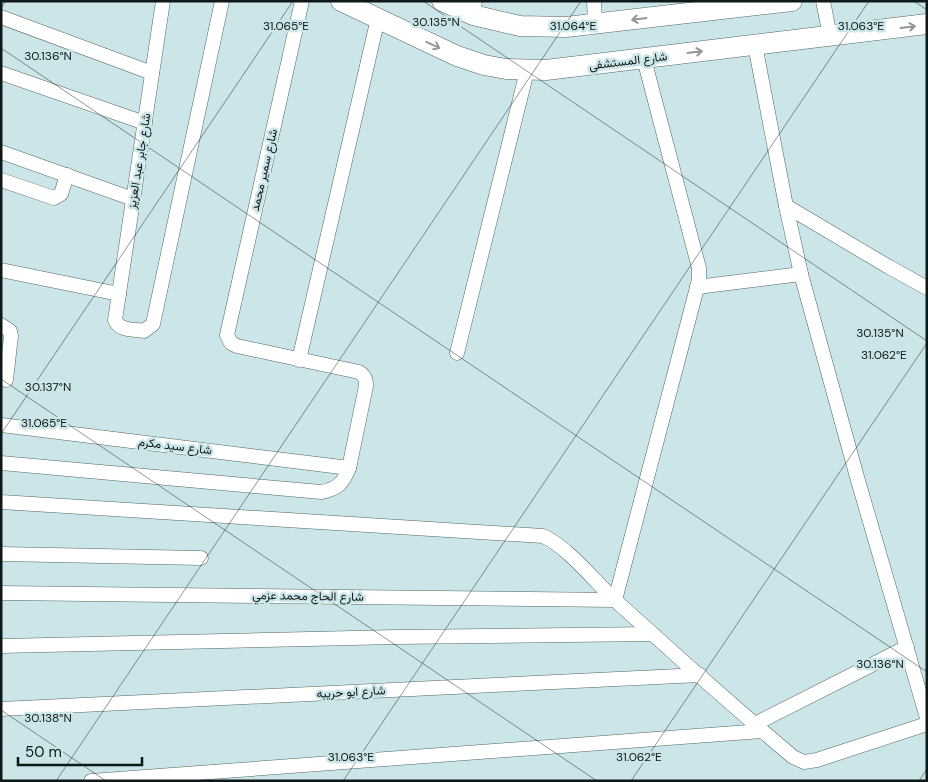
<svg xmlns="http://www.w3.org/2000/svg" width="928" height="782" font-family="'DM Sans',Vazirmatn,sans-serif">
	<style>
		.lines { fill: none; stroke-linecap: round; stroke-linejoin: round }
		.street-casing { stroke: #51676a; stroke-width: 15 }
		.secondary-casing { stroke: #51676a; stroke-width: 21 }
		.street { stroke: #fff; stroke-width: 14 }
		.secondary { stroke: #fff; stroke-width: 20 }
		.oneway { stroke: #939798 }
		.ticks { fill: none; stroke: #0f1819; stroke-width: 1; stroke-opacity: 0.45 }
		.labels { text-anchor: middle; stroke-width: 5; stroke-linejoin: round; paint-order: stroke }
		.street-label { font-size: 12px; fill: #0f1819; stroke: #cbe5e8 }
		.ticks-label { font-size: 12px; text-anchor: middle; fill: #0f1819; stroke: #cbe5e8; stroke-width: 5; stroke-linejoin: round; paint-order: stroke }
	</style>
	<rect width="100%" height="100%" fill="#cbe5e8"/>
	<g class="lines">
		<g class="street-casing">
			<g id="street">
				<path d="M163,1l-48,319c4,11 19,9 29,11l9,-7 69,-323"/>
				<polyline points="594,1 595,24"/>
				<polyline points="823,1 830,36"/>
				<polyline points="473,15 475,1"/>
				<polyline points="1,17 152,73"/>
				<polyline points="755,45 786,206 801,274 857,477 927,718"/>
				<polyline points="1,73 145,123"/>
				<polyline points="1,152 133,199"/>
				<polyline points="1,180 54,198 61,194 67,175"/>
				<polyline points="786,206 889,267 927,288"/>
				<polyline points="1,270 119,294"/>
				<polyline points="697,287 801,274"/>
				<polyline points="1,325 10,331 11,336 6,380"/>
				<polyline points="457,353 527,71"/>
				<polyline points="299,360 378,18"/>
				<polyline points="1,425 349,468"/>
				<path d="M1,463l320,29c17,-3 22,-9 28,-24l17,-82c0,-7 -1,-10 -7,-14l-122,-26 -6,-3 -4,-8 75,-334"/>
				<path d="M1,502l542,34c25,11 52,46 73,65 58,53 117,105 177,156l11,5 13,-2 110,-36"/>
				<polyline points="1,554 201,558"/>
				<polyline points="1,593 615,600 699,280 699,268 644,59"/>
				<polyline points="1,646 396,637 653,634"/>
				<polyline points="1,709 700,675"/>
				<polyline points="755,724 907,647"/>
				<polyline points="91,781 762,731"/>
			</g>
		</g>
		<g class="secondary-casing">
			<g id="secondary">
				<polyline points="341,1 457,56 484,65 506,69 546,70 927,24"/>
				<polyline points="442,1 473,15 520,26 566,27 792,1"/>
			</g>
		</g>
		<use href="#street" class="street"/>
		<use href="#secondary" class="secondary"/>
	</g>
	<defs><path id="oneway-shaft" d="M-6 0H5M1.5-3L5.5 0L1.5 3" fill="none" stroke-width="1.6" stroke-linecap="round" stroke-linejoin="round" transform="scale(1.25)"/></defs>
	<g class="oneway">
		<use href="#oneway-shaft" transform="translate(639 19) rotate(173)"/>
		<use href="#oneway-shaft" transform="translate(908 27) rotate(-7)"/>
		<use href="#oneway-shaft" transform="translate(433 45) rotate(25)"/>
		<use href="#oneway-shaft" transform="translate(695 52) rotate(-7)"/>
	</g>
	<path class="ticks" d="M423,1l504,340M914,1l13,9M1,8l5,-7M1,48l926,624M1,379l596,402M1,434l292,-433M1,710l105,71M56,781l525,-780M343,781l526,-780M631,781l296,-438M919,781l8,-12"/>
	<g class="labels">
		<g class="street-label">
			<text transform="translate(628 61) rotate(-7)" y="4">شارع المستشفى</text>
			<text transform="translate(139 161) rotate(-81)" y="4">شارع جابر عبد العزيز</text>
			<text transform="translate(264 170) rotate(-77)" y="4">شارع سمير محمد</text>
			<text transform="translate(175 446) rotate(7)" y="4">شارع سيد مكرم</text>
			<text transform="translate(308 596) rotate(1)" y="4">شارع الحاج محمد عزمي</text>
			<text transform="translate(351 692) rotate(-3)" y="4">شارع ابو حريبه</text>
		</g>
	</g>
	<g class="ticks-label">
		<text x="436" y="26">30.135°N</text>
		<text x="286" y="30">31.065°E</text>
		<text x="573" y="30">31.064°E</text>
		<text x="861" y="30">31.063°E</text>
		<text x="48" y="60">30.136°N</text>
		<text x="880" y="337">30.135°N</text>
		<text x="884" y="359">31.062°E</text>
		<text x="48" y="391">30.137°N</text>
		<text x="44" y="427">31.065°E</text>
		<text x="880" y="668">30.136°N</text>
		<text x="48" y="722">30.138°N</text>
		<text x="351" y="761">31.063°E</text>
		<text x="639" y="761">31.062°E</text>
	</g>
	<rect width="928" height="782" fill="none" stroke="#0f1819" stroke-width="5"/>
	<path d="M18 757v8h124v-8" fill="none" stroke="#0f1819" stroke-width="2.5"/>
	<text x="25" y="757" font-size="15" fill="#0f1819" stroke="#cbe5e8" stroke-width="4" paint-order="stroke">50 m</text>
</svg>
